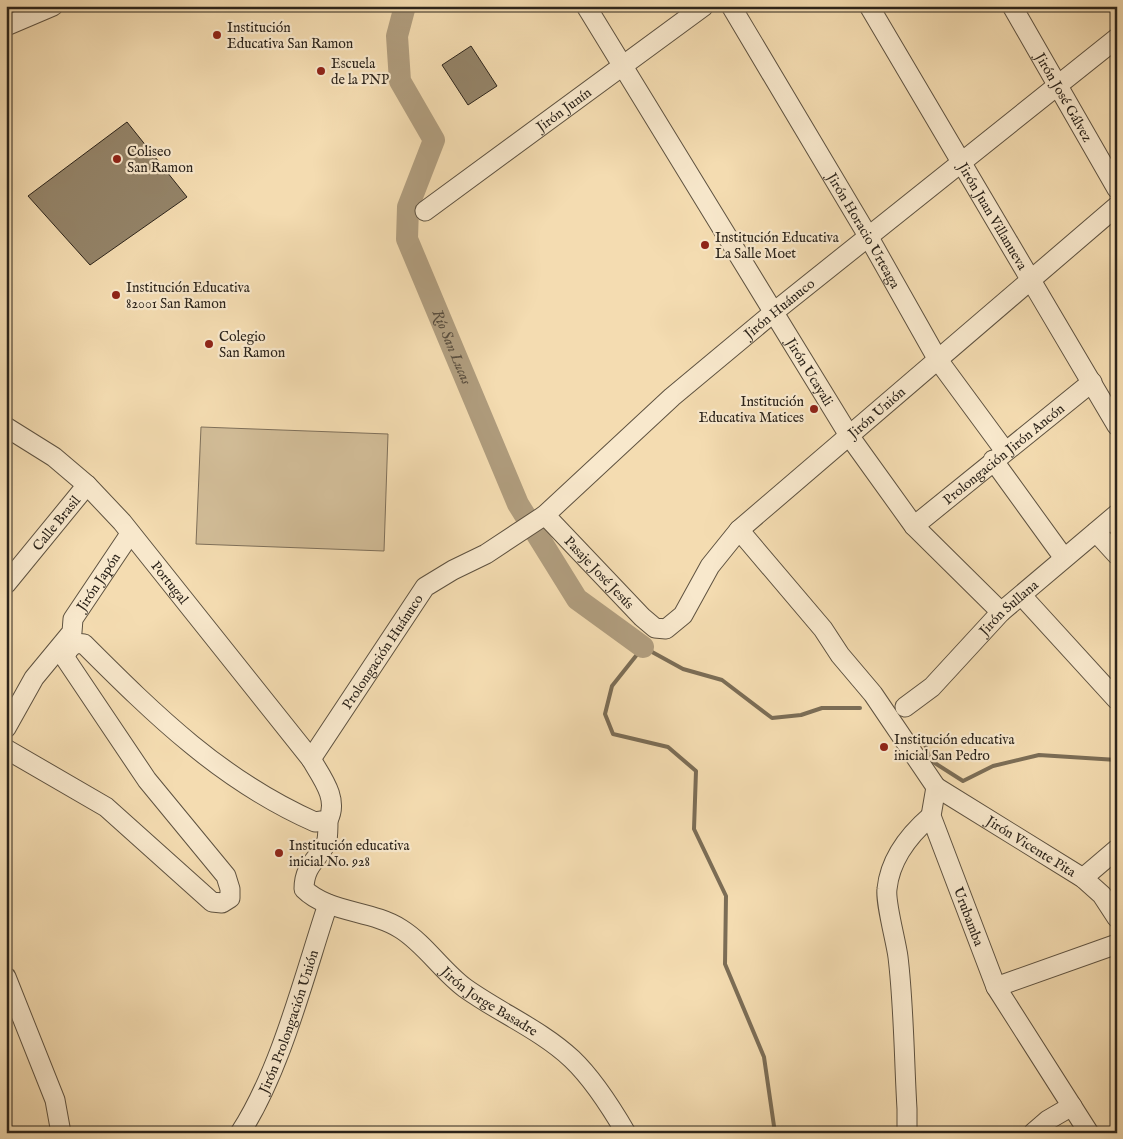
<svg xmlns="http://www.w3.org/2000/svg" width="1123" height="1139" font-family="'IM FELL English',serif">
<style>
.green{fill:#d2bd98;stroke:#7f705a}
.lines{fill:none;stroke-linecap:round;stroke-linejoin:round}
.stream{stroke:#7b6d56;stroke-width:4}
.river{stroke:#b09d7e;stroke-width:22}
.building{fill:#948469;stroke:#2c241b}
.minor-casing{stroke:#5e5240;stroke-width:21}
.minor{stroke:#f8e8cc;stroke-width:19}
.poi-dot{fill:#8f2418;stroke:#f8e8cc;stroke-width:2}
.labels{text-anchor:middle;stroke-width:4.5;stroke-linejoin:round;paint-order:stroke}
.poi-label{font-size:14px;fill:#2c241b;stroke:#f8e8cc;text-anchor:start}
.street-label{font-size:14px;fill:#2c241b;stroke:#f8e8cc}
.water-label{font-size:15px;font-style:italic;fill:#5a4e3e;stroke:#f8e8cc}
</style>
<rect width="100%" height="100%" fill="#f4dcb1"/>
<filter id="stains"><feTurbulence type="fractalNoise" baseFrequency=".004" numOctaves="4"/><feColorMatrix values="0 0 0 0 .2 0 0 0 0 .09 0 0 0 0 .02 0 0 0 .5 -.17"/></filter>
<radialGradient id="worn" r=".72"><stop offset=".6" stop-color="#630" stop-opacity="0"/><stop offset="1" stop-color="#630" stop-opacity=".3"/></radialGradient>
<path class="green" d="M201,427L388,434L384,551L196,544Z"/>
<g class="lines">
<g class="stream">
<path d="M923,738L930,760L963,781L993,766L1039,755L1117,760"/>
<path d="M775,1133L764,1057L725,964L726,896L694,829L696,771L668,747L613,734L605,714L612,686L643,647L683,669L722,680L772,718L801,715L822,708H860"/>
</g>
<path class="river" id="s1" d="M405,6L397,36L400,81L434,140L408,207L407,239L518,504L577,599L643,647"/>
</g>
<g class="building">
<path d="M471,46L497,86L468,105L442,65Z"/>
<path d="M127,122L187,197L90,265L28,196Z"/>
</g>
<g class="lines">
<defs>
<g id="minor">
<path id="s2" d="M586,6L850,437L914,526L1001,612"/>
<path id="s3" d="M731,6L868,236L938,360L1005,451"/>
<path id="s4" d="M869,6L1117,426"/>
<path id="s5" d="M1012,6L1117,189"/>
<path d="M6,26L53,6"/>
<path id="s6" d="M425,211L704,6"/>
<path id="s7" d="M6,427L54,457L87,485L122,522L311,759C322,778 339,799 328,820L315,822C222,781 155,715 84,644L75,643L68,650L65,658L147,780L226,876L230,889V898L222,903L212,902L106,807L6,749"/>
<path d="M993,460L1064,558"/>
<path id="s8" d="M545,515L642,617L655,628L666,629L683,615L710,566L739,530L1117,206"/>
<path id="s9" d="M914,526L1092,382"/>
<path id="s10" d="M739,530L823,629L840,655L873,694L936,787L931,816L996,987L1089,1133"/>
<path d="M1096,532L1117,555"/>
<path id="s11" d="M6,584L87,485"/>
<path d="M1022,596L1117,700"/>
<path id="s12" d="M905,707L932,687L1001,612L1117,514"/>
<path id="s13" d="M6,728L34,678L72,632L73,619L130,534"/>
<path id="s14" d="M311,759L425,587L453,570L486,554L545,515L672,397L774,312L1117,38"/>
<path id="s15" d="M936,787L1083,878L1102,895L1117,918"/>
<path id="s16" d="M328,820C328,826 328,834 327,840C322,857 304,863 304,889C328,913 372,910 401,929C425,944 442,971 465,988C500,1013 541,1030 572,1059C592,1078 612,1109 626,1133"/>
<path d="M1083,878L1117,849"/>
<path d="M6,977L55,1100L61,1133"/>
<path d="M996,987L1117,944"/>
<path id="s17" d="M240,1133C281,1070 304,976 328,904"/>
<path d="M907,1133V1109C904,1059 904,1007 898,957C896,941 885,902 887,889C890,859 909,835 931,816"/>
<path d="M1033,1133L1048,1120L1072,1106"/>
</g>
</defs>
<use href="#minor" class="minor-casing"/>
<use href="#minor" class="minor"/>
</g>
<g class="poi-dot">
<circle cx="217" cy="35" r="5"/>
<circle cx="321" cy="71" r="5"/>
<circle cx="117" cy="159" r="5"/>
<circle cx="705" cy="245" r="5"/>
<circle cx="116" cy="295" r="5"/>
<circle cx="209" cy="344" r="5"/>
<circle cx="814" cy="409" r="5"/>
<circle cx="884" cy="747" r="5"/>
<circle cx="279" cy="853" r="5"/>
</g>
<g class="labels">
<g class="poi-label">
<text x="227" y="32">Institución<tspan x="227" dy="16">Educativa San Ramon</tspan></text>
<text x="331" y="68">Escuela<tspan x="331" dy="16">de la PNP</tspan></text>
<text x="127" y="156">Coliseo<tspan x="127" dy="16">San Ramon</tspan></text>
<text x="715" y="242">Institución Educativa<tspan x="715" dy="16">La Salle Moet</tspan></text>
<text x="126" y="292">Institución Educativa<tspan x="126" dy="16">82001 San Ramon</tspan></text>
<text x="219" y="341">Colegio<tspan x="219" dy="16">San Ramon</tspan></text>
<text x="804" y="406" text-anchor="end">Institución<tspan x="804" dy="16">Educativa Matices</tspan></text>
<text x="894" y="744">Institución educativa<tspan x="894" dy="16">inicial San Pedro</tspan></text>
<text x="289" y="850">Institución educativa<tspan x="289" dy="16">inicial No. 928</tspan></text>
</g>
<g class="street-label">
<text dy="5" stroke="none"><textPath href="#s5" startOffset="105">Jirón José Gálvez</textPath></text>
<text dy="5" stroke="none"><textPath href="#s6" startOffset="172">Jirón Junín</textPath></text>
<text dy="5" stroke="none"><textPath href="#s4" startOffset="244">Jirón Juan Villanueva</textPath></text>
<text dy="5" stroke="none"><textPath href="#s3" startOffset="261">Jirón Horacio Urteaga</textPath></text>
<text dy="5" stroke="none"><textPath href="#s14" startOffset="659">Jirón Huánuco</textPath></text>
<text dy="5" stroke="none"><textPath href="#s2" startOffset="429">Jirón Ucayali</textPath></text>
<text dy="5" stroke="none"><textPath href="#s8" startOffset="474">Jirón Unión</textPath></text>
<text dy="5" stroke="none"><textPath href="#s9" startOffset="115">Prolongación Jirón Ancón</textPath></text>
<text dy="5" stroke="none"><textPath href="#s11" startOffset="79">Calle Brasil</textPath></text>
<text dy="5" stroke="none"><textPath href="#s8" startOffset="79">Pasaje José Jesús</textPath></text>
<text dy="5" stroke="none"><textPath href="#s13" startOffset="175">Jirón Japón</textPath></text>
<text dy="5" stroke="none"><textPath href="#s7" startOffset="228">Portugal</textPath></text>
<text dy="5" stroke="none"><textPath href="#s12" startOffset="144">Jirón Sullana</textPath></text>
<text dy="5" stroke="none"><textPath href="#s14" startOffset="129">Prolongación Huánuco</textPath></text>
<text dy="5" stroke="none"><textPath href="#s15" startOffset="112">Jirón Vicente Pita</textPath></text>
<text dy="5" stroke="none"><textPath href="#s10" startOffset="461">Urubamba</textPath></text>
<text dy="5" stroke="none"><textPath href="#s16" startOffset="296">Jirón Jorge Basadre</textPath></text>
<text dy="5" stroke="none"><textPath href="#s17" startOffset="122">Jirón Prolongación Unión</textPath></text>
</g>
<g class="water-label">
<text dy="5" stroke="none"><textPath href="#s1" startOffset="365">Río San Lucas</textPath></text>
</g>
</g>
<rect width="1123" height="1139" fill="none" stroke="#f4dcb1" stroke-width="25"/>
<rect x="8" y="8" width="1108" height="1124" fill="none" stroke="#2c241b" stroke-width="2.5"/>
<rect x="12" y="12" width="1098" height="1114" fill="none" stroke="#2c241b"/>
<rect width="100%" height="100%" filter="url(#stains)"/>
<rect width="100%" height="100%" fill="url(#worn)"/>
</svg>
